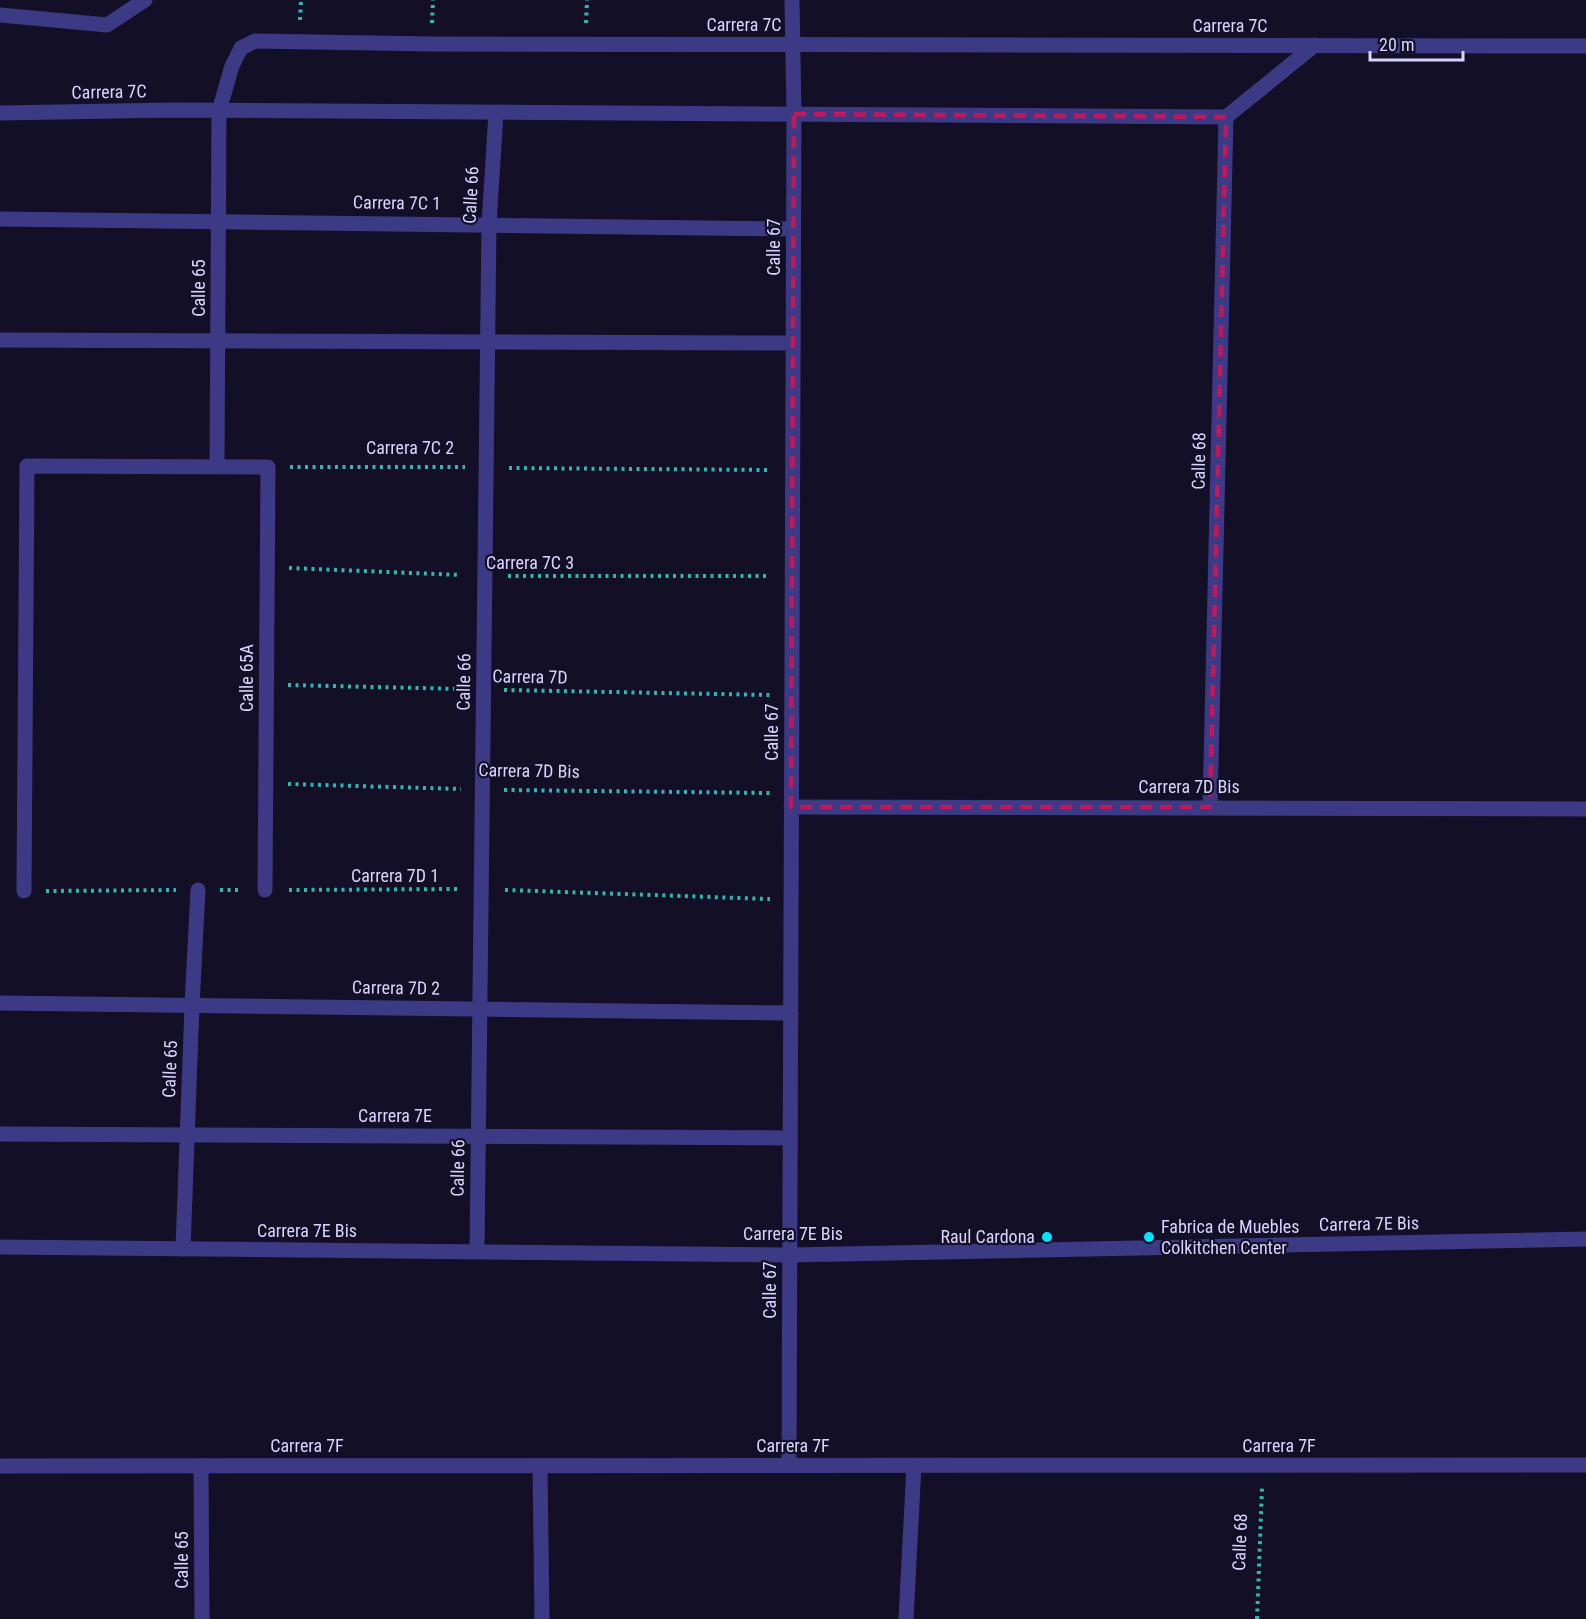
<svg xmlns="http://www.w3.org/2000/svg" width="1586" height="1619" font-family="'Roboto Condensed',sans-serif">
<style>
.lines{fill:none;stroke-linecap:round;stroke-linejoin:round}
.path{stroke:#2fb8b0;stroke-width:4;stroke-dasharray:3 4.5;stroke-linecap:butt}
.minor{stroke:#3d3a85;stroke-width:15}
.marked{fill:none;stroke:#c2185b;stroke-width:4.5;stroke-dasharray:12 8;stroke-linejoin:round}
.poi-dot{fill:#00e5ff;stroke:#130f26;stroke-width:2}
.labels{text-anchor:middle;stroke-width:4.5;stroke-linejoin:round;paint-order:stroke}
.street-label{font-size:18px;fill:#d9d4ff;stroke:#130f26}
.poi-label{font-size:18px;fill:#d9d4ff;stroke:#130f26;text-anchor:start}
</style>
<rect width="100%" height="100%" fill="#130f26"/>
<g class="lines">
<g class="path">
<path d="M300,20L301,0"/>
<path d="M432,23L433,0"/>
<path d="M586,23L587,0"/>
<path d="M290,467H465"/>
<path d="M509,468L771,470"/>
<path d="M289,568L461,575"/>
<path d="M508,576H770"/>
<path d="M288,685L461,689"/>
<path d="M504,690L770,695"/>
<path d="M288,784L461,789"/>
<path d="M504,790L770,793"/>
<path d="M220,890H242"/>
<path d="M289,890L458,889"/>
<path d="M505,890L770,899"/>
<path d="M46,891L176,890"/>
<path d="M1257,1619L1262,1488"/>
</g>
<g class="minor">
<path d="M0,15L107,25L145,0"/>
<path d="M0,113L173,110L1226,117L1315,45"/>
<path d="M0,219L793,229"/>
<path d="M0,340L793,343"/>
<path d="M217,466L219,111L232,66L241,48L255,41L432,44L1586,46"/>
<path d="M791,807L1586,809"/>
<path d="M1210,807L1226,117"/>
<path d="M24,891L27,466L268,467L265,890"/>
<path d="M0,1003L791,1013"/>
<path d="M0,1134L790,1138"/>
<path d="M0,1247L790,1255L1586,1239"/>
<path d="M183,1249L192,1005L198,890"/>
<path d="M477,1251L489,224L496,113"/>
<path d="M789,1465L794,114L792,0"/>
<path d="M0,1466L1586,1465"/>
<path d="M201,1466L202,1619"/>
<path d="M540,1466L542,1619"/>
<path d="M906,1619L914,1465"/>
</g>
</g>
<path class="marked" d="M794,114L1226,117L1210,807H791Z"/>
<g class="poi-dot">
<circle cx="1047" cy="1237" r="6"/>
<circle cx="1149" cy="1237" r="6"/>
</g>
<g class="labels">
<g class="street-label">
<text x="744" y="31">Carrera 7C</text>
<text x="1230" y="32">Carrera 7C</text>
<text transform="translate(109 92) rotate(-1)" y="6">Carrera 7C</text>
<text transform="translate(471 195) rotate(-87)" y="6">Calle 66</text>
<text transform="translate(397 203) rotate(1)" y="6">Carrera 7C 1</text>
<text transform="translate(774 247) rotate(-90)" y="6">Calle 67</text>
<text transform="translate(199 288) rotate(-90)" y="6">Calle 65</text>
<text x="410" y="454">Carrera 7C 2</text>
<text transform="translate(1199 461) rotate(-89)" y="6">Calle 68</text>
<text x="530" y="569">Carrera 7C 3</text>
<text transform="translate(530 677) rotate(1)" y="6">Carrera 7D</text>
<text transform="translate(247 678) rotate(-90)" y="6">Calle 65A</text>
<text transform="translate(464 682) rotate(-89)" y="6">Calle 66</text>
<text transform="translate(772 732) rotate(-90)" y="6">Calle 67</text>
<text transform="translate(529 771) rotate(1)" y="6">Carrera 7D Bis</text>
<text x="1189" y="793">Carrera 7D Bis</text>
<text x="395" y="882">Carrera 7D 1</text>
<text transform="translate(396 988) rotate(1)" y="6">Carrera 7D 2</text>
<text transform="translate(170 1069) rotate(-88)" y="6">Calle 65</text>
<text x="395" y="1122">Carrera 7E</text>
<text transform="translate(458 1168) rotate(-89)" y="6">Calle 66</text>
<text transform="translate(1369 1224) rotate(-1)" y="6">Carrera 7E Bis</text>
<text x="307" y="1237">Carrera 7E Bis</text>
<text x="793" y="1240">Carrera 7E Bis</text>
<text transform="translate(770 1290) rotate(-90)" y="6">Calle 67</text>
<text x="307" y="1452">Carrera 7F</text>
<text x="793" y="1452">Carrera 7F</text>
<text x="1279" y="1452">Carrera 7F</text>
<text transform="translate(1240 1542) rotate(-88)" y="6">Calle 68</text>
<text transform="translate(182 1560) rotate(-90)" y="6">Calle 65</text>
</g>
<g class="poi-label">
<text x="1161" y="1233">Fabrica de Muebles<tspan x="1161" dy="21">Colkitchen Center</tspan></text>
<text x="1035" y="1243" text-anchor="end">Raul Cardona</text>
</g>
</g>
<path d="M1370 51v9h93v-9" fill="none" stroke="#d9d4ff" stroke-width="3"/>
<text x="1379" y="51" font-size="18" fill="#d9d4ff" stroke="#130f26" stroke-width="4.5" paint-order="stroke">20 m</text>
</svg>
